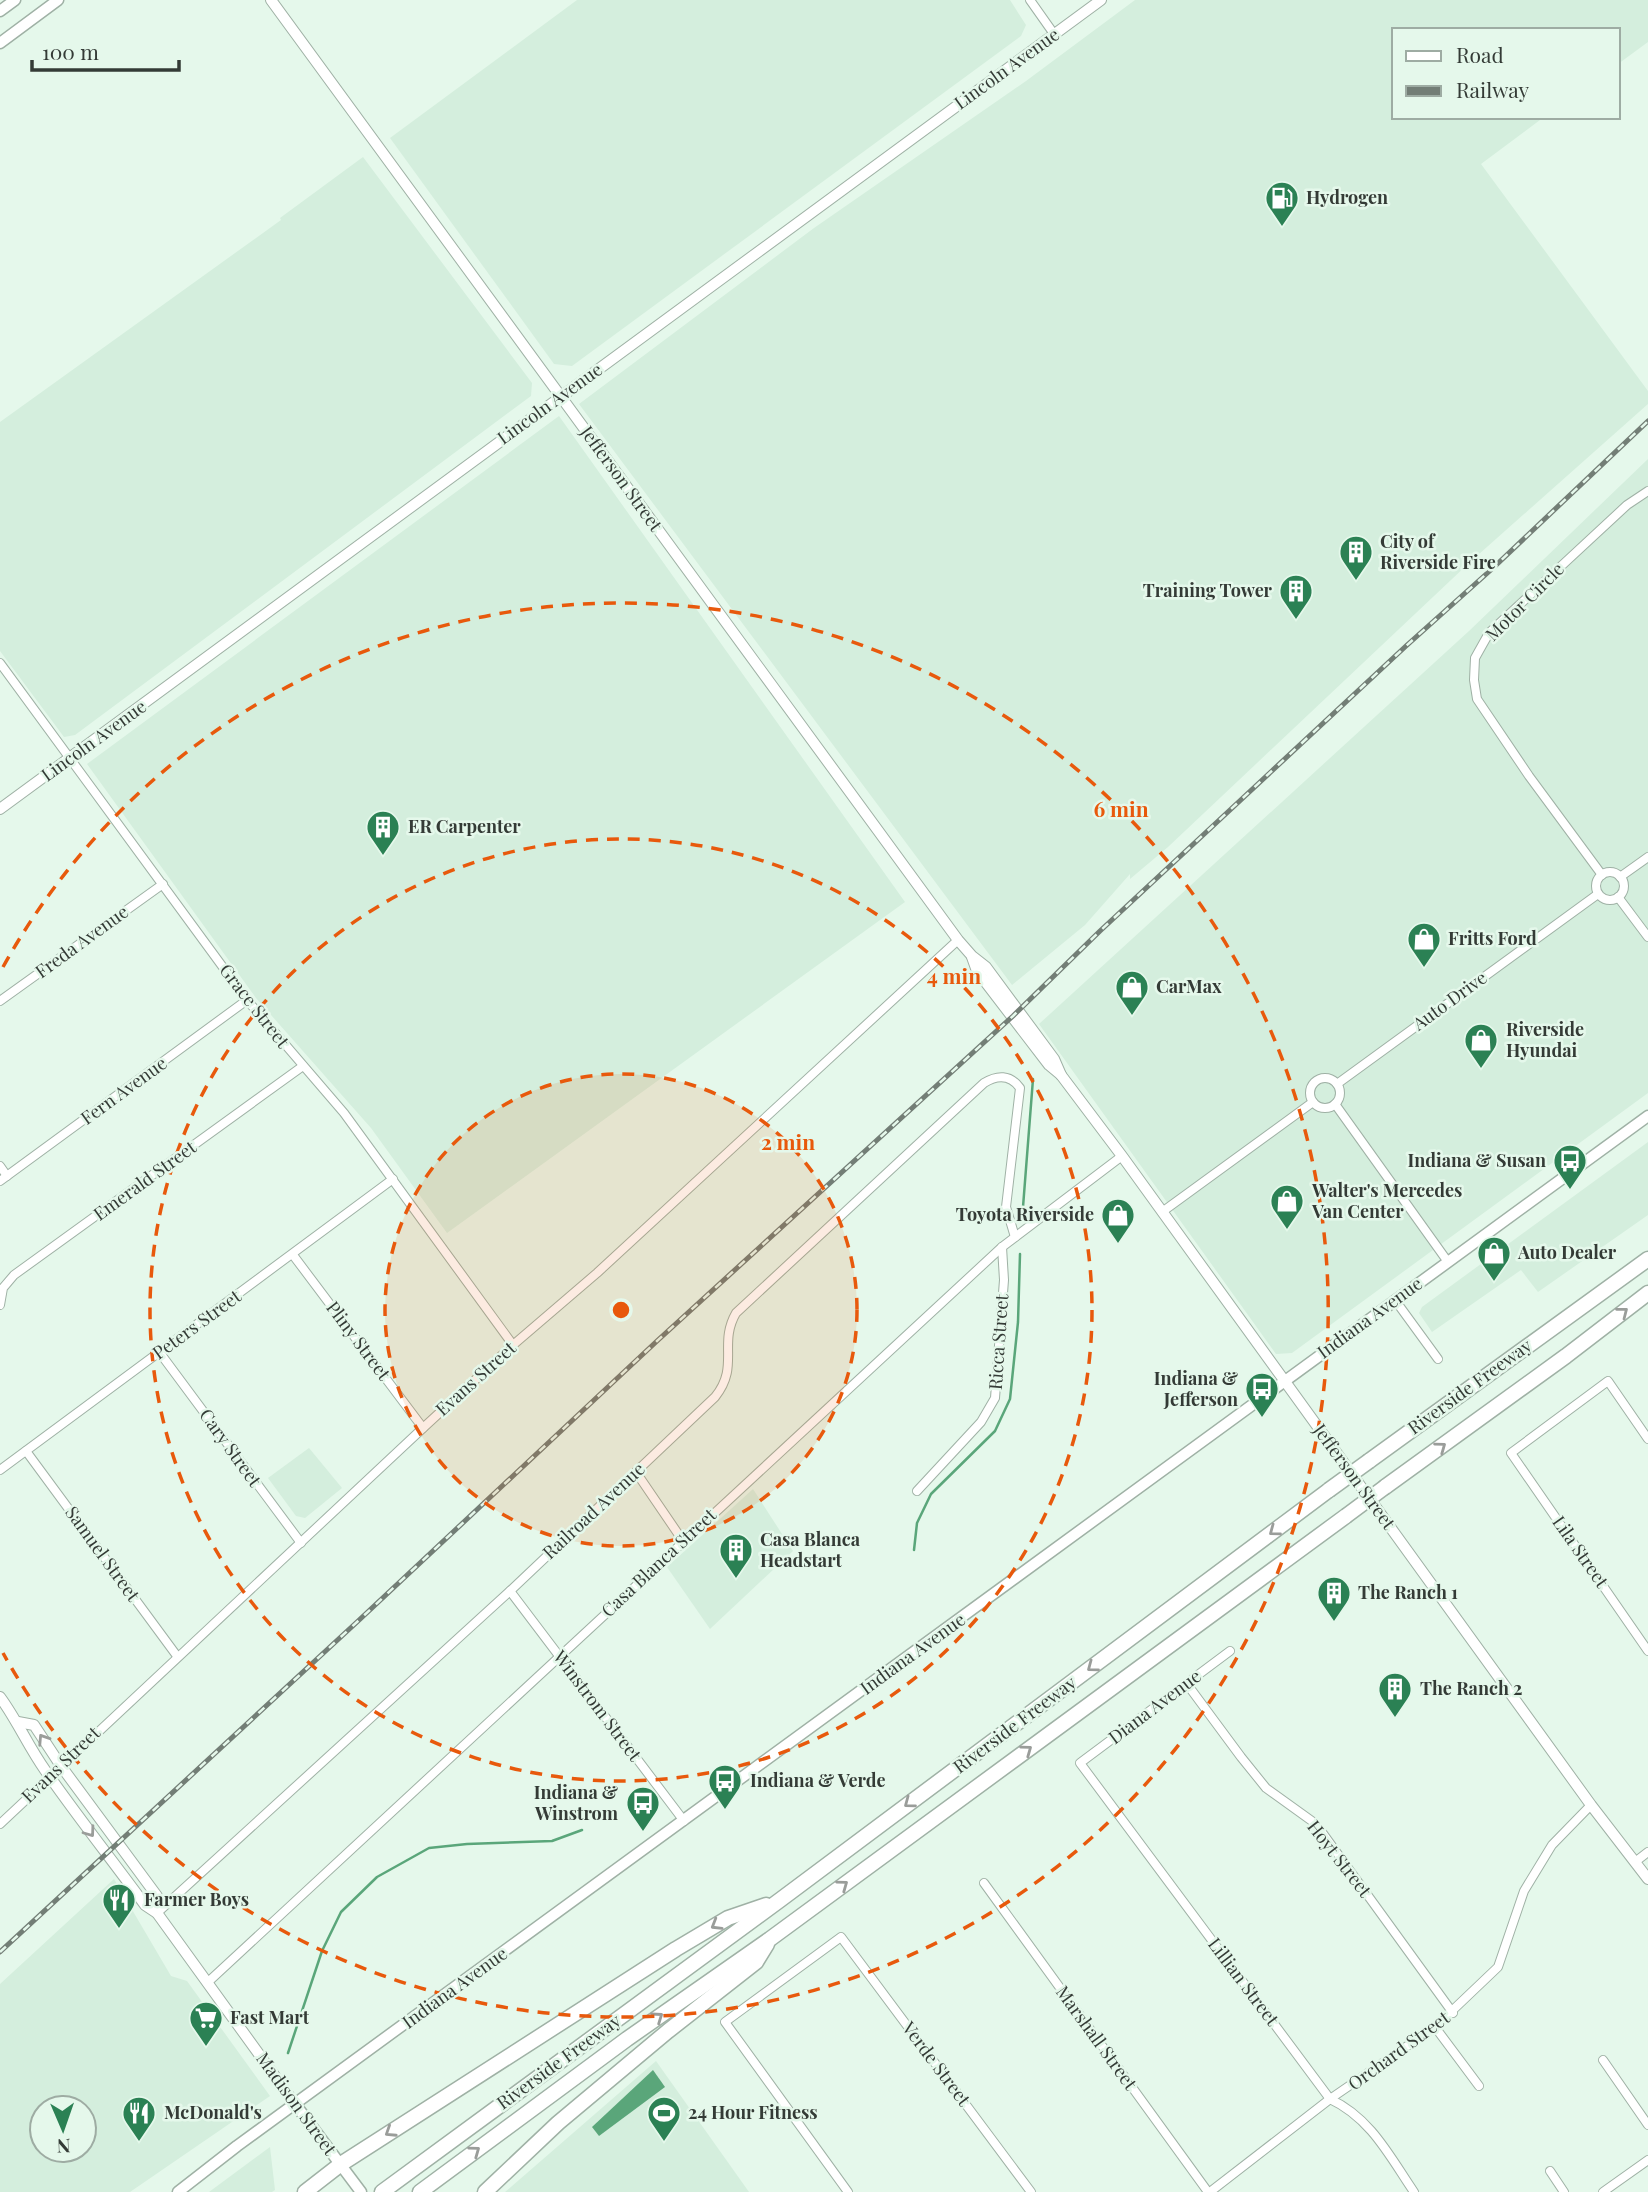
<svg xmlns="http://www.w3.org/2000/svg" width="1648" height="2192" font-family="'Playfair Display',serif">
<style>
.built{fill:#d4eedd;fill-rule:evenodd}
.water{fill:#5aa67a}
.lines{fill:none;stroke-linecap:round;stroke-linejoin:round}
.stream{stroke:#5aa67a;stroke-width:2.5}
.minor-casing{stroke:#9fb1a5;stroke-width:10}
.tertiary-casing{stroke:#9fb1a5;stroke-width:12}
.secondary-casing{stroke:#9fb1a5;stroke-width:13}
.motorway-casing{stroke:#9fb1a5;stroke-width:17}
.minor{stroke:#fff;stroke-width:8}
.tertiary{stroke:#fff;stroke-width:10}
.secondary{stroke:#fff;stroke-width:10}
.motorway{stroke:#fff;stroke-width:14}
.rail-casing{stroke:#737e76;stroke-width:5}
.rail{stroke:#e5f8eb;stroke-width:2.5;stroke-dasharray:8;stroke-linecap:butt}
.motorway-bridge-casing{stroke:#9fb1a5;stroke-width:17;stroke-linecap:butt}
.motorway-bridge{stroke:#fff;stroke-width:14}
.oneway{stroke:#9a9d9a}
.ring{fill:none;stroke:#e8590c;stroke-width:3.5;stroke-dasharray:12 9}
.labels{text-anchor:middle;stroke-width:5;stroke-linejoin:round;paint-order:stroke}
.street-label{font-size:18px;fill:#343b36;stroke:#e5f8eb}
.poi-label{font-size:18px;font-weight:bold;fill:#343b36;stroke:#e5f8eb;text-anchor:start}
.centre{fill:#e8590c;stroke:#e5f8eb;stroke-width:3.5}
.ring-label{font-size:21px;text-anchor:middle;font-weight:bold;fill:#e8590c;stroke:#e5f8eb;stroke-width:5;stroke-linejoin:round;paint-order:stroke}
</style>
<rect width="100%" height="100%" fill="#e5f8eb"/>
<g class="built">
<path d="M577,0H1010L1026,25L1021,36L572,366L554,364L390,138Z"/>
<path d="M1135,0H1648V42L1618,64V30H1394V117H1544L1481,164L1648,391V404L1469,563L1168,847L1130,879V874L1085,925L1012,985L579,404L814,228L1026,81Z"/>
<path d="M363,157L532,383L531,396L75,735L64,737L0,651V422L281,220L280,218Z"/>
<path d="M559,416L905,902L447,1233L371,1128L256,998L87,764Z"/>
<path d="M1648,459V1093L1292,1353L1276,1354L1039,1024L1469,631Z"/>
<path d="M1648,1142V1215L1538,1292L1521,1270L1432,1332L1419,1313L1422,1307Z"/>
<path d="M309,1448L342,1488L305,1518L296,1516L268,1478Z"/>
<path d="M753,1489L793,1551L710,1629L667,1567Z"/>
<path d="M114,1879L171,1976L187,1981L270,2096L130,2192H0V1984ZM42,2108H84V2150H42Z"/>
<path d="M656,2061L749,2192H505Z"/>
<path d="M270,2147L275,2190L272,2192H209Z"/>
</g>
<path class="water" d="M653,2070L665,2087L599,2136L592,2127Z"/>
<g class="lines">
<g class="stream">
<path d="M1023,1207L1033,1079"/>
<path d="M914,1550L917,1523L931,1494L995,1431L1010,1399L1018,1322L1020,1254"/>
<path d="M288,2053L322,1951L341,1912L377,1877L429,1848L467,1844L552,1841L582,1830"/>
</g>
<defs>
<g id="minor">
<path d="M1030,0L1054,34"/>
<path d="M0,663L247,1000L344,1113L513,1345"/>
<circle cx="1610" cy="886" r="14"/>
<path d="M1602,875L1529,776L1477,699L1474,680L1475,658L1489,633L1627,505L1648,491"/>
<path d="M1620,877L1648,857"/>
<path d="M1618,897L1648,937"/>
<path d="M0,1001L163,884"/>
<circle cx="1325" cy="1093" r="15"/>
<path d="M1337,1084L1598,894"/>
<path d="M1335,1104L1448,1262"/>
<path d="M0,1166L7,1176"/>
<path d="M0,1181L247,1000"/>
<path d="M1162,1212L1313,1102"/>
<path d="M293,1255L423,1428"/>
<path d="M1395,1300L1438,1359"/>
<path d="M0,1305L3,1288L14,1275L303,1066"/>
<path d="M160,1353L301,1543"/>
<path d="M1648,1439L1608,1381L1511,1453L1648,1651"/>
<path d="M26,1451L177,1656"/>
<path d="M0,1470L393,1179"/>
<path d="M636,1472L683,1541"/>
<path d="M917,1491L981,1422L995,1398L1004,1280L1002,1247"/>
<path d="M510,1591L684,1821"/>
<path d="M1230,1651L1080,1763L1330,2099C1371,2118 1390,2157 1414,2192"/>
<path d="M1187,1684L1241,1757L1266,1788L1316,1824L1453,2013"/>
<path d="M0,1824L423,1428L513,1345L597,1273L958,940"/>
<path d="M1635,1862L1648,1852"/>
<path d="M984,1883L1208,2192"/>
<path d="M157,1913L510,1591L715,1397C740,1366 718,1344 736,1313L984,1083C997,1075 1010,1074 1020,1088L1006,1207L1015,1237"/>
<path d="M207,1983L1002,1247L1122,1156"/>
<path d="M1435,2027L1479,2086"/>
<path d="M1603,2060L1648,2125"/>
<path d="M1550,2171L1564,2192"/>
<path d="M848,2192L725,2022L841,1937L1031,2192"/>
<path d="M1210,2192L1330,2099L1435,2027L1498,1967L1524,1891L1552,1845L1591,1805"/>
<path d="M1603,2192L1648,2160"/>
</g>
<g id="tertiary">
<path d="M271,0L958,940L972,956L986,967L1054,1059L1061,1075"/>
<path d="M0,809L1101,0"/>
<path d="M972,957L977,971L1049,1065L1061,1075L1122,1156L1591,1805L1648,1879"/>
<path d="M0,1697C17,1720 28,1746 45,1770C77,1816 112,1860 145,1905L157,1913L295,2104"/>
<path d="M18,1722L34,1725L61,1766L157,1896V1913"/>
</g>
<g id="secondary">
<path d="M0,11L15,0"/>
<path d="M0,43L58,0"/>
<path d="M295,2104L361,2192"/>
<path d="M178,2192L237,2146L1648,1116"/>
</g>
<g id="motorway">
<path d="M1369,1461L1648,1259"/>
<path d="M1385,1487L1566,1356L1648,1293"/>
<path d="M305,2192L341,2164L676,1949L728,1918L766,1905"/>
<path d="M382,2192L780,1900L1329,1490"/>
<path d="M420,2192L627,2039L770,1939L1346,1516"/>
<path d="M485,2192L558,2123L668,2031L756,1962L767,1944"/>
</g>
</defs>
<use href="#minor" class="minor-casing"/>
<use href="#tertiary" class="tertiary-casing"/>
<use href="#secondary" class="secondary-casing"/>
<use href="#motorway" class="motorway-casing"/>
<use href="#minor" class="minor"/>
<use href="#tertiary" class="tertiary"/>
<use href="#secondary" class="secondary"/>
<use href="#motorway" class="motorway"/>
<defs>
<path id="rail" d="M0,1952L357,1622L657,1341L1013,1016L1100,931L1406,646L1493,568L1648,421"/>
</defs>
<use href="#rail" class="rail-casing"/>
<use href="#rail" class="rail"/>
<defs>
<g id="motorway-bridge">
<path d="M1329,1490L1369,1461"/>
<path d="M1346,1516L1385,1487"/>
</g>
</defs>
<use href="#motorway-bridge" class="motorway-bridge-casing"/>
<use href="#motorway-bridge" class="motorway-bridge"/>
</g>
<defs><path id="oneway-chevron" d="M-2-3.5L2.5 0L-2 3.5" fill="none" stroke-width="1.6" stroke-linecap="round" stroke-linejoin="round" transform="scale(1.75)"/></defs>
<g class="oneway">
<use href="#oneway-chevron" transform="translate(1623 1312) rotate(-38)"/>
<use href="#oneway-chevron" transform="translate(1441 1447) rotate(-36)"/>
<use href="#oneway-chevron" transform="translate(1274 1531) rotate(143)"/>
<use href="#oneway-chevron" transform="translate(1092 1667) rotate(143)"/>
<use href="#oneway-chevron" transform="translate(43 1739) rotate(-123)"/>
<use href="#oneway-chevron" transform="translate(1027 1750) rotate(-36)"/>
<use href="#oneway-chevron" transform="translate(909 1803) rotate(143)"/>
<use href="#oneway-chevron" transform="translate(90 1832) rotate(54)"/>
<use href="#oneway-chevron" transform="translate(843 1885) rotate(-36)"/>
<use href="#oneway-chevron" transform="translate(716 1925) rotate(149)"/>
<use href="#oneway-chevron" transform="translate(658 2017) rotate(-35)"/>
<use href="#oneway-chevron" transform="translate(390 2132) rotate(147)"/>
<use href="#oneway-chevron" transform="translate(475 2151) rotate(-36)"/>
</g>
<circle cx="621" cy="1310" r="236" fill="#e8590c" fill-opacity=".12"/>
<g class="ring">
<circle cx="621" cy="1310" r="236"/>
<circle cx="621" cy="1310" r="471"/>
<path d="M3 967A707 707 0 1 1 3 1653"/>
</g>
<defs>
<symbol id="fuel-pin" viewBox="-11 -11 22 30"><path d="M0 17L-7.5 6A9.5 9.5 0 1 1 7.5 6Z" fill="#2b8154" stroke="#e5f8eb"/><path d="M-5.5-6h7V0h2V4h1.3V-2.5L3-4.5l.8-.8L6-3V5H2.5V1h-1V6h-7ZM-4.2-4.7v3.2H.2V-4.7Z" fill="#fff"/></symbol>
<symbol id="building-pin" viewBox="-11 -11 22 30"><path d="M0 17L-7.5 6A9.5 9.5 0 1 1 7.5 6Z" fill="#2b8154" stroke="#e5f8eb"/><path d="M-4-6H4V6H1V3H-1V6H-4ZM-2.5-4.3h1.7v1.8h-1.7ZM.8-4.3h1.7v1.8H.8ZM-2.5-1h1.7V.8h-1.7ZM.8-1h1.7V.8H.8Z" fill="#fff"/></symbol>
<symbol id="shop-pin" viewBox="-11 -11 22 30"><path d="M0 17L-7.5 6A9.5 9.5 0 1 1 7.5 6Z" fill="#2b8154" stroke="#e5f8eb"/><path d="M-5-2.5h2.3a2.7 3.5 0 0 1 5.4 0H5L5.5 6h-11ZM-1.5-2.5h3a1.5 2.3 0 0 0-3 0Z" fill="#fff"/></symbol>
<symbol id="bus-pin" viewBox="-11 -11 22 30"><path d="M0 17L-7.5 6A9.5 9.5 0 1 1 7.5 6Z" fill="#2b8154" stroke="#e5f8eb"/><path d="M-5-6H5V4H4V6H2V4H-2V6H-4V4H-5ZM-3.5-4V0h7V-4ZM-3.5 1.2v1.5H-2V1.2ZM2 1.2v1.5H3.5V1.2Z" fill="#fff"/></symbol>
<symbol id="restaurant-pin" viewBox="-11 -11 22 30"><path d="M0 17L-7.5 6A9.5 9.5 0 1 1 7.5 6Z" fill="#2b8154" stroke="#e5f8eb"/><path d="M-5-6h1v4h1v-4h1v4h1v-4h1v5L-1.5 .5V6h-2V.5L-5-1ZM5-6V6H3V1.5H1.5Q1.5-4 5-6Z" fill="#fff"/></symbol>
<symbol id="supermarket-pin" viewBox="-11 -11 22 30"><path d="M0 17L-7.5 6A9.5 9.5 0 1 1 7.5 6Z" fill="#2b8154" stroke="#e5f8eb"/><path d="M-6-5.5h2.5l.6 2H6L4.5 2H-2.5L-4.4-4H-6ZM-1.5 3.2a1.3 1.3 0 1 0 .1 0ZM3 3.2a1.3 1.3 0 1 0 .1 0Z" fill="#fff"/></symbol>
<symbol id="stadium-pin" viewBox="-11 -11 22 30"><path d="M0 17L-7.5 6A9.5 9.5 0 1 1 7.5 6Z" fill="#2b8154" stroke="#e5f8eb"/><path d="M0-5a6.5 5 0 1 0 0 10a6.5 5 0 1 0 0-10ZM-3.5-1.8h7v3.6h-7Z" fill="#fff"/></symbol>
</defs>
<g fill-rule="evenodd">
<use href="#fuel-pin" x="1263" y="179" width="38" height="52"/>
<use href="#building-pin" x="1337" y="533" width="38" height="52"/>
<use href="#building-pin" x="1277" y="572" width="38" height="52"/>
<use href="#building-pin" x="364" y="808" width="38" height="52"/>
<use href="#shop-pin" x="1405" y="920" width="38" height="52"/>
<use href="#shop-pin" x="1113" y="968" width="38" height="52"/>
<use href="#shop-pin" x="1462" y="1021" width="38" height="52"/>
<use href="#bus-pin" x="1551" y="1142" width="38" height="52"/>
<use href="#shop-pin" x="1268" y="1182" width="38" height="52"/>
<use href="#shop-pin" x="1099" y="1196" width="38" height="52"/>
<use href="#shop-pin" x="1475" y="1234" width="38" height="52"/>
<use href="#bus-pin" x="1243" y="1370" width="38" height="52"/>
<use href="#building-pin" x="717" y="1531" width="38" height="52"/>
<use href="#building-pin" x="1315" y="1574" width="38" height="52"/>
<use href="#building-pin" x="1376" y="1670" width="38" height="52"/>
<use href="#bus-pin" x="706" y="1762" width="38" height="52"/>
<use href="#bus-pin" x="624" y="1784" width="38" height="52"/>
<use href="#restaurant-pin" x="100" y="1881" width="38" height="52"/>
<use href="#supermarket-pin" x="187" y="1999" width="38" height="52"/>
<use href="#restaurant-pin" x="120" y="2094" width="38" height="52"/>
<use href="#stadium-pin" x="645" y="2094" width="38" height="52"/>
</g>
<g class="labels">
<g class="street-label">
<text transform="translate(1007 69) rotate(-36)" y="6">Lincoln Avenue</text>
<text transform="translate(550 404) rotate(-36)" y="6">Lincoln Avenue</text>
<text transform="translate(621 479) rotate(54)" y="6">Jefferson Street</text>
<text transform="translate(1525 602) rotate(-45)" y="6">Motor Circle</text>
<text transform="translate(94 741) rotate(-36)" y="6">Lincoln Avenue</text>
<text transform="translate(82 942) rotate(-36)" y="6">Freda Avenue</text>
<text transform="translate(1450 1001) rotate(-36)" y="6">Auto Drive</text>
<text transform="translate(254 1006) rotate(52)" y="6">Grace Street</text>
<text transform="translate(124 1091) rotate(-36)" y="6">Fern Avenue</text>
<text transform="translate(145 1181) rotate(-36)" y="6">Emerald Street</text>
<text transform="translate(1370 1318) rotate(-36)" y="6">Indiana Avenue</text>
<text transform="translate(197 1325) rotate(-36)" y="6">Peters Street</text>
<text transform="translate(358 1341) rotate(53)" y="6">Pliny Street</text>
<text transform="translate(999 1342) rotate(-86)" y="6">Ricca Street</text>
<text transform="translate(476 1379) rotate(-42)" y="6">Evans Street</text>
<text transform="translate(1470 1387) rotate(-36)" y="6">Riverside Freeway</text>
<text transform="translate(230 1448) rotate(54)" y="6">Cary Street</text>
<text transform="translate(1354 1477) rotate(54)" y="6">Jefferson Street</text>
<text transform="translate(594 1511) rotate(-43)" y="6">Railroad Avenue</text>
<text transform="translate(1580 1552) rotate(55)" y="6">Lila Street</text>
<text transform="translate(102 1554) rotate(54)" y="6">Samuel Street</text>
<text transform="translate(659 1563) rotate(-43)" y="6">Casa Blanca Street</text>
<text transform="translate(913 1654) rotate(-36)" y="6">Indiana Avenue</text>
<text transform="translate(597 1706) rotate(53)" y="6">Winstrom Street</text>
<text transform="translate(1155 1707) rotate(-37)" y="6">Diana Avenue</text>
<text transform="translate(1015 1725) rotate(-37)" y="6">Riverside Freeway</text>
<text transform="translate(61 1765) rotate(-44)" y="6">Evans Street</text>
<text transform="translate(1339 1859) rotate(52)" y="6">Hoyt Street</text>
<text transform="translate(1243 1982) rotate(53)" y="6">Lillian Street</text>
<text transform="translate(455 1988) rotate(-36)" y="6">Indiana Avenue</text>
<text transform="translate(1096 2038) rotate(54)" y="6">Marshall Street</text>
<text transform="translate(1399 2051) rotate(-36)" y="6">Orchard Street</text>
<text transform="translate(559 2062) rotate(-36)" y="6">Riverside Freeway</text>
<text transform="translate(936 2064) rotate(53)" y="6">Verde Street</text>
<text transform="translate(296 2104) rotate(54)" y="6">Madison Street</text>
</g>
<g class="poi-label">
<text x="1306" y="204">Hydrogen</text>
<text x="1380" y="548">City of<tspan x="1380" dy="21">Riverside Fire</tspan></text>
<text x="1272" y="597" text-anchor="end">Training Tower</text>
<text x="408" y="833">ER Carpenter</text>
<text x="1448" y="945">Fritts Ford</text>
<text x="1156" y="993">CarMax</text>
<text x="1506" y="1036">Riverside<tspan x="1506" dy="21">Hyundai</tspan></text>
<text x="1546" y="1167" text-anchor="end">Indiana &amp; Susan</text>
<text x="1312" y="1197">Walter's Mercedes<tspan x="1312" dy="21">Van Center</tspan></text>
<text x="1094" y="1221" text-anchor="end">Toyota Riverside</text>
<text x="1518" y="1259">Auto Dealer</text>
<text x="1238" y="1385" text-anchor="end">Indiana &amp;<tspan x="1238" dy="21">Jefferson</tspan></text>
<text x="760" y="1546">Casa Blanca<tspan x="760" dy="21">Headstart</tspan></text>
<text x="1358" y="1599">The Ranch 1</text>
<text x="1420" y="1695">The Ranch 2</text>
<text x="750" y="1787">Indiana &amp; Verde</text>
<text x="618" y="1799" text-anchor="end">Indiana &amp;<tspan x="618" dy="21">Winstrom</tspan></text>
<text x="144" y="1906">Farmer Boys</text>
<text x="230" y="2024">Fast Mart</text>
<text x="164" y="2119">McDonald's</text>
<text x="688" y="2119">24 Hour Fitness</text>
</g>
</g>
<circle cx="621" cy="1310" r="10" class="centre"/>
<g class="ring-label">
<text x="1121" y="817">6 min</text>
<text x="954" y="984">4 min</text>
<text x="788" y="1150">2 min</text>
</g>
<rect x="1392" y="28" width="228" height="91" fill="#e5f8eb" stroke="#9eaca3" stroke-width="2"/>
<rect x="1406" y="51" width="35" height="10" fill="#ffffff" stroke="#9eaca3" stroke-width="2"/>
<text x="1456" y="63" font-size="21" fill="#343b36">Road</text>
<rect x="1406" y="86" width="35" height="10" fill="#737e76" stroke="#9eaca3" stroke-width="2"/>
<text x="1456" y="98" font-size="21" fill="#343b36">Railway</text>
<g transform="translate(63 2129) rotate(178)"><circle r="33" fill="#e5f8eb" stroke="#9eaca3" stroke-width="2"/>
<path d="M0-5L12 26L0 18L-12 26Z" fill="#2b8154"/>
<text y="-10" font-size="19" font-weight="bold" text-anchor="middle" fill="#343b36">N</text>
</g>
<path d="M32 60v10h147v-10" fill="none" stroke="#343b36" stroke-width="3.5"/>
<text x="42" y="60" font-size="21" fill="#343b36" stroke="#e5f8eb" stroke-width="5" paint-order="stroke">100 m</text>
</svg>
